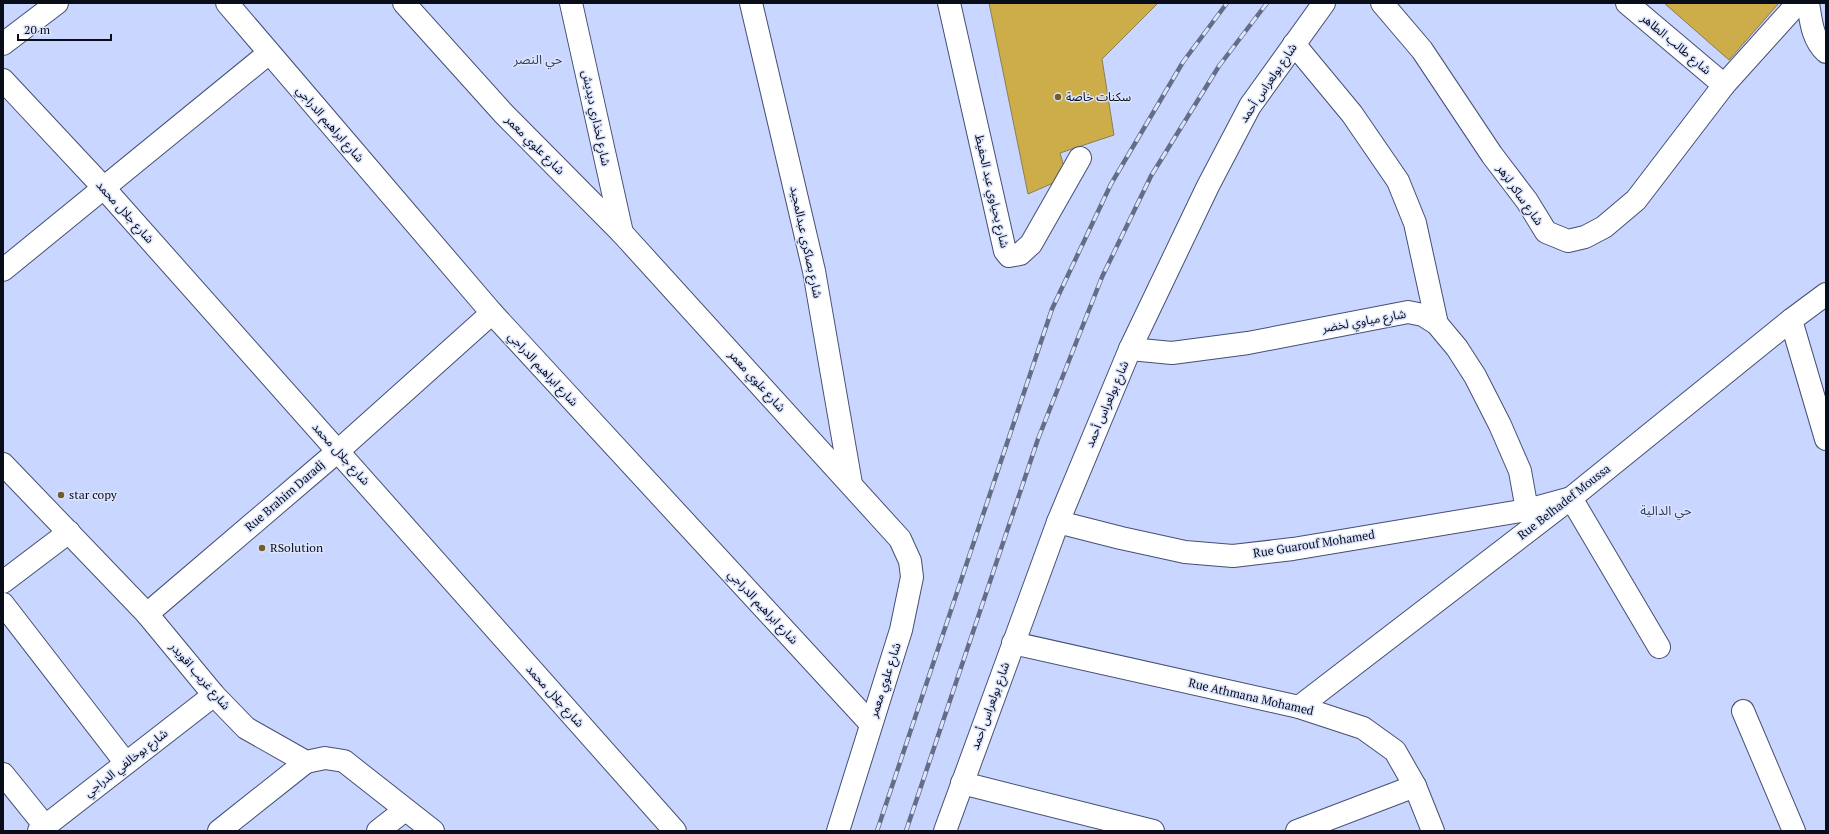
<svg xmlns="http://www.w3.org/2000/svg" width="1829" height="834" font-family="'PT Serif','Noto Sans Arabic',serif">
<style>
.building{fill:#cdad4a;stroke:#8b7e56}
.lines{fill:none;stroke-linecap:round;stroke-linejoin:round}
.street-casing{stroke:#455072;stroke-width:24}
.secondary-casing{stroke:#455072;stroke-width:24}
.street{stroke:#fff;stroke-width:22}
.secondary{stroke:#fff;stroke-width:22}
.rail-casing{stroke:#646d87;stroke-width:4.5}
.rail{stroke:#dce4fd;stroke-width:3;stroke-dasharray:9;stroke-linecap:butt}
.poi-dot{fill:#6f5e2c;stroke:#dce4fd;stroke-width:1.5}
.labels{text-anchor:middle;stroke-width:3;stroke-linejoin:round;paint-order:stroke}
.street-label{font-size:12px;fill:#090d1a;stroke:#dce4fd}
.poi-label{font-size:12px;fill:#090d1a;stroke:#dce4fd;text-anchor:start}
.neighbourhood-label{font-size:13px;fill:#363f60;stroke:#dce4fd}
</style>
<rect width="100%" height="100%" fill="#c9d6ff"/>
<g class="building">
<path d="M989,3H1158L1102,59L1114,135L1060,153L1067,177L1028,194Z"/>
<path d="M1664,3H1779L1729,60Z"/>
</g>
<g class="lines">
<defs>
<g id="street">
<path d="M227,3L492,313L871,724"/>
<path d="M404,3L503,113L622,233L900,539L910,561L912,577L901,630L838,831"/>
<path d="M571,3L622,233"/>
<path d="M751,3L814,271L851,484"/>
<path d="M949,3L1005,251L1009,256L1020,254L1031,244L1080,158"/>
<path d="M1382,3L1422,50L1492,155L1527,201L1546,232L1568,241L1585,237L1604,227L1636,200L1724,85L1798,3"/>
<path d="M1627,3L1724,85"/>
<path d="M1808,3C1811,21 1812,39 1826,52"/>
<path d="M1294,44L1352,114L1398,181L1415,223L1437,324"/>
<path d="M3,80L103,187L675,831"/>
<path d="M3,270L269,53"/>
<path d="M1791,320L1826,439"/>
<path d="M1130,349L1172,353L1248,343L1408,312L1423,315L1437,324L1457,348L1475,376L1500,425L1520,471L1527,510"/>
<path d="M3,464L147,614L214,695L246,728L306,762L325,758L344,761L433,831"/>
<path d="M1058,522L1121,538L1185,552L1233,556L1293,549L1527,510L1571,498L1659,647"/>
<path d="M3,582L69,532"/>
<path d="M3,604L125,762"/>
<path d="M147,614L338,451L492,313"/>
<path d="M1013,643L1299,707L1363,728L1395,751L1415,786L1433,831"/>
<path d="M1299,707L1571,498L1791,320L1826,294"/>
<path d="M1743,711L1794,831"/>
<path d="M3,774L45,826"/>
<path d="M962,783L1153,831"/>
<path d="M39,831L214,695"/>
<path d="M219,831L306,762"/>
<path d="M378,831L405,810"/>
<path d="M945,831L1058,522L1130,349L1208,186L1250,106L1324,3"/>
<path d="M1297,831L1415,786"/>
</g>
<path id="secondary" d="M3,44L57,3"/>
</defs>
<use href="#street" class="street-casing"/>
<use href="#secondary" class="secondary-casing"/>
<use href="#street" class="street"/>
<use href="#secondary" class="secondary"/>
<defs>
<g id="rail">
<path d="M877,831L1052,309L1111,184L1183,62L1227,3"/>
<path d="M906,831L1038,439L1102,277L1151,176L1219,66L1267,3"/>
</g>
</defs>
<use href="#rail" class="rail-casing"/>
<use href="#rail" class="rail"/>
</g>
<g class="poi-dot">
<circle cx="1058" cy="97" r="4"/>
<circle cx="61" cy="495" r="4"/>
<circle cx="262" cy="548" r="4"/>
</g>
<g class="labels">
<g class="street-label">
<text transform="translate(1676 44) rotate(40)" y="4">شارع طالب الطاهر</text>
<text transform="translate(1268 83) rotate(-56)" y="4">شارع بولعراس أحمد</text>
<text transform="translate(596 118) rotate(78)" y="4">شارع لخذاري ديديش</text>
<text transform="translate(330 124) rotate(49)" y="4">شارع ابراهيم الدراجي</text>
<text transform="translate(535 145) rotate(45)" y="4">شارع علوي معمر</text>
<text transform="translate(992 191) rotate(77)" y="4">شارع يحياوي عبد الحفيظ</text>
<text transform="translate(1520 195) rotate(55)" y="4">شارع ساكر لزهر</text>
<text transform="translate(125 212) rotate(48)" y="4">شارع جلال محمد</text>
<text transform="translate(806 242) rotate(78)" y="4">شارع بصاكري عبدالمجيد</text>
<text transform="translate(1364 321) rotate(-10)" y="4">شارع مياوي لخضر</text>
<text transform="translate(543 369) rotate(47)" y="4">شارع ابراهيم الدراجي</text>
<text transform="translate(757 381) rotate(48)" y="4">شارع علوي معمر</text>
<text transform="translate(1107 404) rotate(-67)" y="4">شارع بولعراس أحمد</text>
<text transform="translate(341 454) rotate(48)" y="4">شارع جلال محمد</text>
<text transform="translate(285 496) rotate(-41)" y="4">Rue Brahim Daradj</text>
<text transform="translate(1564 502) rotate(-38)" y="4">Rue Belhadef Moussa</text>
<text transform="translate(1314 544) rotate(-9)" y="4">Rue Guarouf Mohamed</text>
<text transform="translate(763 607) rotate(47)" y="4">شارع ابراهيم الدراجي</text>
<text transform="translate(200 676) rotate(49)" y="4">شارع غريب اقويدر</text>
<text transform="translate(885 680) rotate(-72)" y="4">شارع علوي معمر</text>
<text transform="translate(555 696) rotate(48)" y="4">شارع جلال محمد</text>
<text transform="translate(1251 697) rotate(13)" y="4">Rue Athmana Mohamed</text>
<text transform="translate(990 706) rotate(-70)" y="4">شارع بولعراس أحمد</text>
<text transform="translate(126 763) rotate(-38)" y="4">شارع بوخالفي الدراجي</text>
</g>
<g class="poi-label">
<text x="1066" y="101">سكنات خاصة</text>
<text x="69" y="499">star copy</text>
<text x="270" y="552">RSolution</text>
</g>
<g class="neighbourhood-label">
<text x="538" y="64">حي النصر</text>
<text x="1666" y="515">حي الدالية</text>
</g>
</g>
<rect width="1829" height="834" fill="none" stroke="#090d1a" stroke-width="8"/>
<path d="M18 34v6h93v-6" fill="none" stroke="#090d1a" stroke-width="2"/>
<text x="24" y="34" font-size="12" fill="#090d1a" stroke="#dce4fd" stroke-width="3" paint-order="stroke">20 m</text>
</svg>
